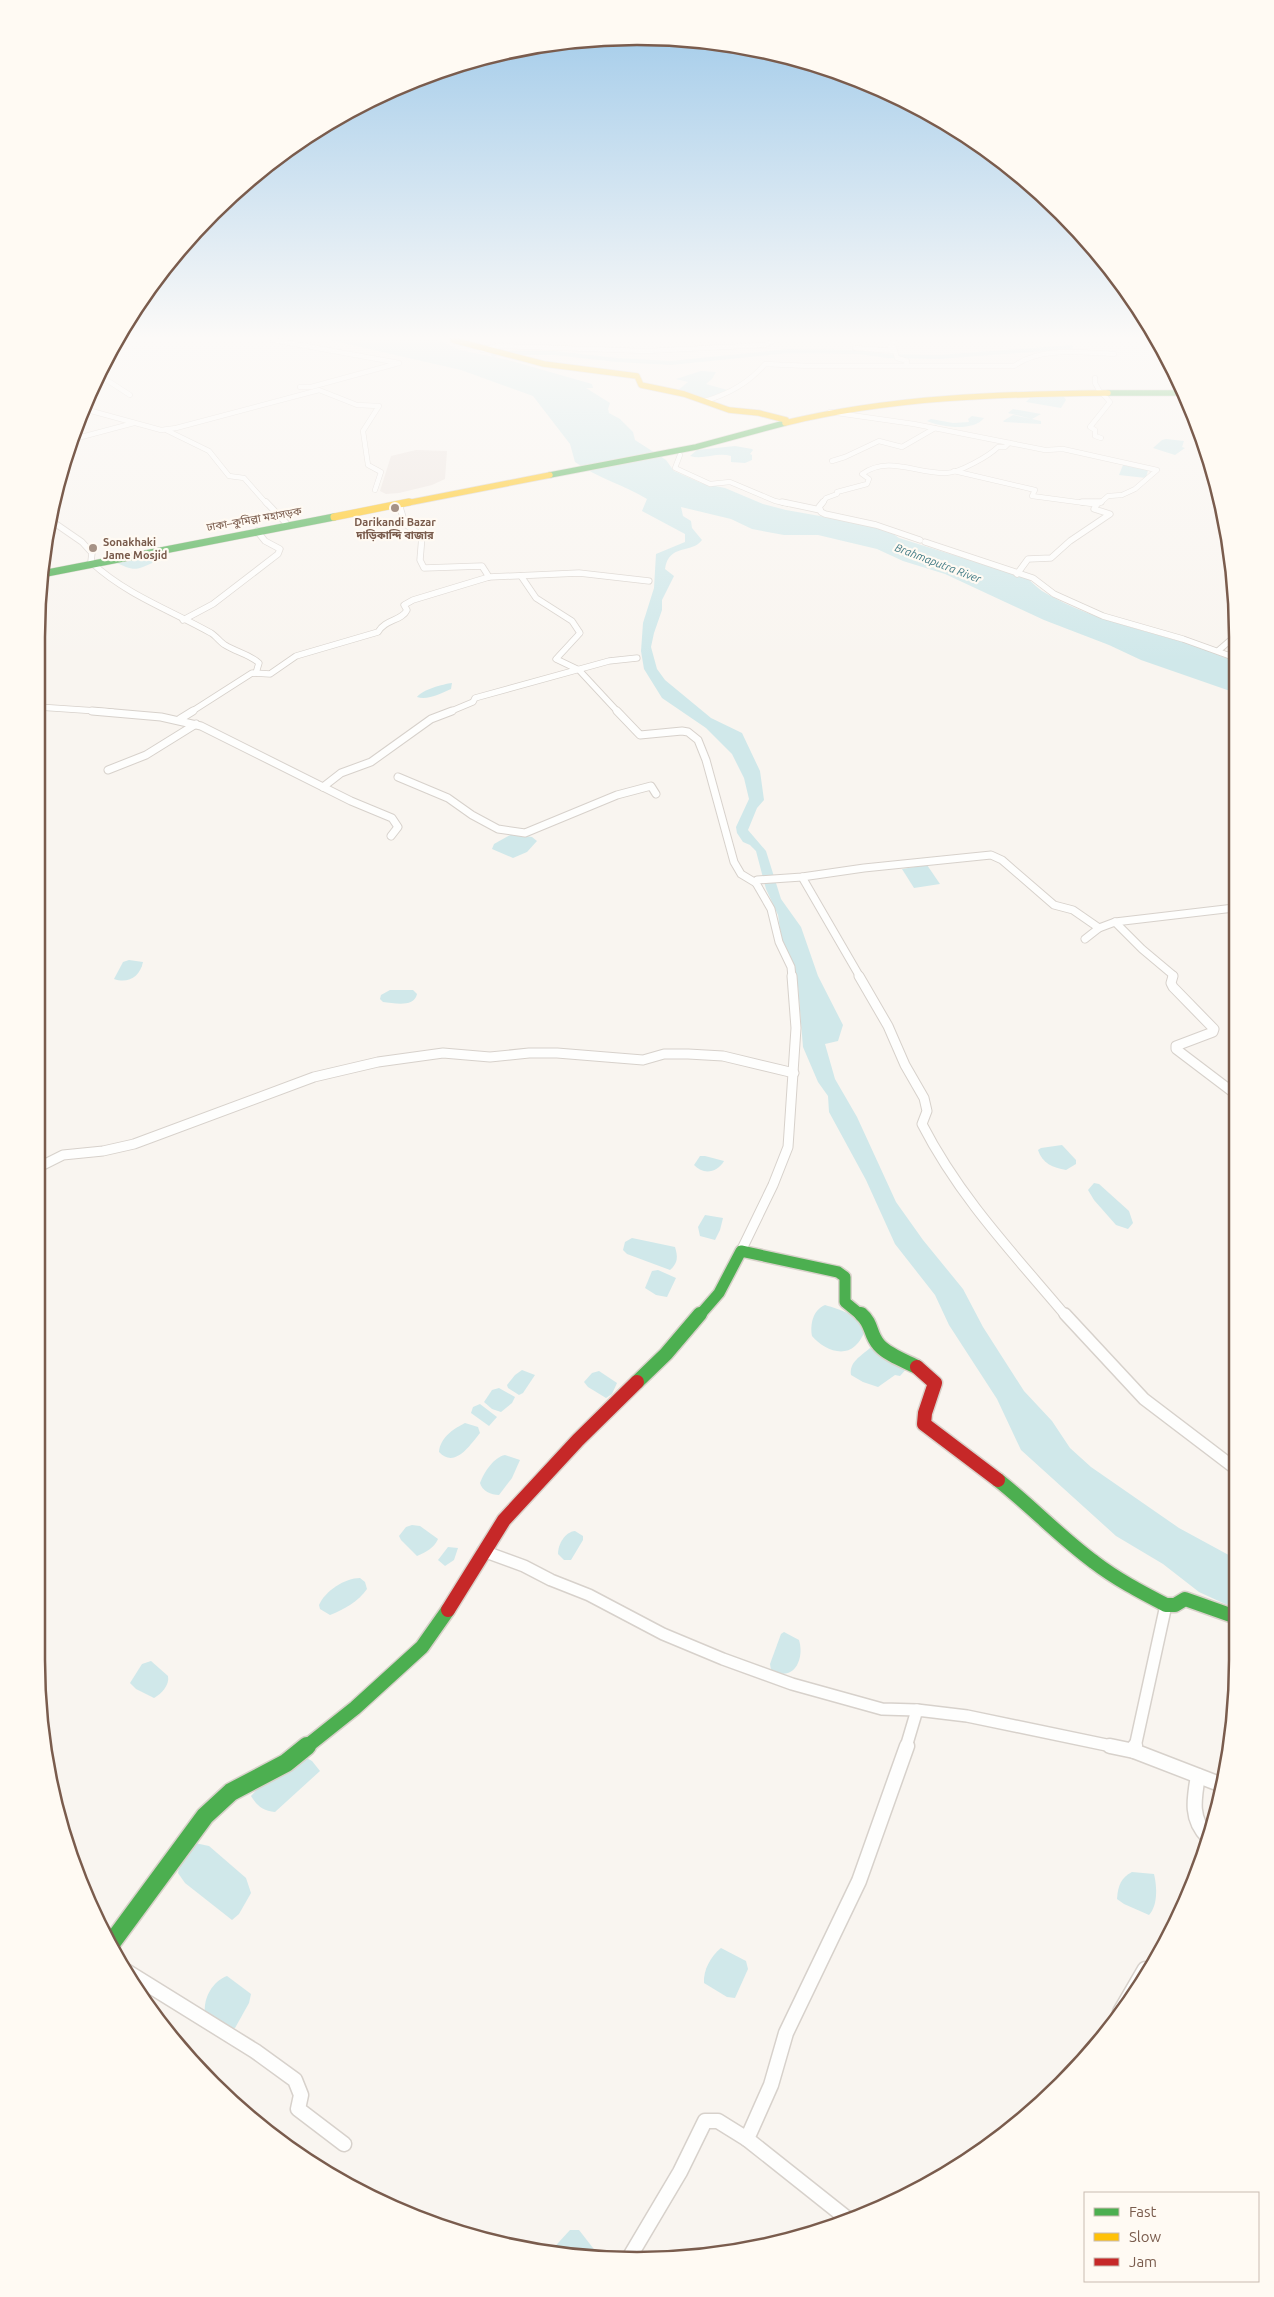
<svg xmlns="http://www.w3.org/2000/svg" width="1274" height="2297" font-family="Ubuntu,'Noto Sans Bengali',sans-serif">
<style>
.industrial{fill:#ede5e0}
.water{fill:#d0e8ea}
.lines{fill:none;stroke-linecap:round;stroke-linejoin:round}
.canal{stroke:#d0e8ea;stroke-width:4}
.street-far5-casing{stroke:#d7d1cb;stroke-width:5.5}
.street-far4-casing{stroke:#d7d1cb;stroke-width:7}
.street-far3-casing{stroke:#d7d1cb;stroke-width:9}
.street-far2-casing{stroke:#d7d1cb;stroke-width:11}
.street-far1-casing{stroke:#d7d1cb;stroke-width:14}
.street-casing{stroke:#d7d1cb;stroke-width:17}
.fast-far4-casing{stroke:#d9d2cb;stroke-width:7}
.fast-far3-casing{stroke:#d9d2cb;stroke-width:8}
.fast-far2-casing{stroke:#d9d2cb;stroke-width:14}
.fast-far1-casing{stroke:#d9d2cb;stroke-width:17}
.fast-casing{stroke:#d9d2cb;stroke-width:21}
.slow-far1-casing{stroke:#d9d2cb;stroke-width:7}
.slow-casing{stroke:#d9d2cb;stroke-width:8}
.jam-casing{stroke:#d9d2cb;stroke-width:17}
.street-far5{stroke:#fefefd;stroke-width:4.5}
.street-far4{stroke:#fefefd;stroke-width:5.5}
.street-far3{stroke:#fefefd;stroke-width:7}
.street-far2{stroke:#fefefd;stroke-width:9}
.street-far1{stroke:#fefefd;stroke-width:11}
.street{stroke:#fefefd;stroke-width:14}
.fast-far4{stroke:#4caf50;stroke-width:5.5}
.fast-far3{stroke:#4caf50;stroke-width:7}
.fast-far2{stroke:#4caf50;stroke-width:11}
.fast-far1{stroke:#4caf50;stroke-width:14}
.fast{stroke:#4caf50;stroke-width:18}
.slow-far1{stroke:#ffc107;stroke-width:5.5}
.slow{stroke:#ffc107;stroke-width:7}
.jam{stroke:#c62828;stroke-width:14}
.poi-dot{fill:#a69286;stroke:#fffaf3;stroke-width:2}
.labels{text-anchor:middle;stroke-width:4.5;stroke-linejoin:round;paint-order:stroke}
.far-street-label{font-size:11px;fill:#7a5c4d;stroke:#fffaf3}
.far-poi-label{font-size:11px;font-weight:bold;fill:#7a5c4d;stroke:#fffaf3}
.far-water-label{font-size:11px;font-style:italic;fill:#437c86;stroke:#fffaf3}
.rim{fill:none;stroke:#7a5c4d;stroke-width:2.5}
</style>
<rect width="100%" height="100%" fill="#f9f5f0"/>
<path class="industrial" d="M416,450L447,451L445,479L432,485L399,493L386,494L380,491L391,456Z"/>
<g class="water">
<path d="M330,340H439L460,350L508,360L592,384L593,388H586L610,403L608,409L609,413L620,419L633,432L635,440L666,460L674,471L701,483L725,488L763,504L786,510L865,524L892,533L899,538L1027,578C1032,582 1036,587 1042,591C1100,626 1171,634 1233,659V692L1141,660L1109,645L1044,620L945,574L903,561L877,549L818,535H784L752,529L731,519L681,507L683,516L691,521L692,528L702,540C692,554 669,543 665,569L674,576L662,600V610L654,633L651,647L657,669L665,680L711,718L742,733L760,771L764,800L757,808L748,830L766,851L781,899L801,927L818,976L843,1025L838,1041L825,1044L835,1079L857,1117L896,1202L923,1240L963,1289L983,1327L1024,1391L1052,1421L1070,1448L1091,1467L1179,1528L1236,1559V1609L1199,1592L1163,1564L1116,1536L1021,1450L997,1399L949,1325L935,1295L895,1244L866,1180L829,1112L828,1096L818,1082L803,1047L798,986L790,955L782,943L778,915L766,889L756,851L750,845L743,842L737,833L736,827L749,799L744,778L732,754L706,728L662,698L644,669L641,651L643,623L654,588L656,554L685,542V534L642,511L647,499C624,485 597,478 575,462L570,444L533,396L461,370Z"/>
<path d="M701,371L716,372L712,379L706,384L731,391L706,400L677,391L688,382L676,379Z"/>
<path d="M1032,396L1064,397L1066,400L1061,408L1026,402Z"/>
<path d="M1013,409L1041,414L1032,419L1041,421V424L1004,422L1003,421L1013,415L1032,419L1008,413Z"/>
<path d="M972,416L984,418C974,431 944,428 927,421L931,419L953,423L969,422L968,419Z"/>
<path d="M1166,439L1184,441L1182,447L1185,448L1175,455L1153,448L1162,440Z"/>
<path d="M735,446L752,449L753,450L750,454L752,455V460L745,463L731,462V456C717,452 703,460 690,456L697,450Z"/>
<path d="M1123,465L1148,470L1146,478L1119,475Z"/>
<path d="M156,551L159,560C135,570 137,573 113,561Z"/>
<path d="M452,683L451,689C442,693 427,701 417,697C422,690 443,684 452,683Z"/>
<path d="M512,834L532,837L537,841L527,852L513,858L492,849L494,844Z"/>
<path d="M927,865L940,884L914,888L902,869Z"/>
<path d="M129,960L143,962C140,977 128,984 114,979L123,962Z"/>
<path d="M390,990H413L417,994C414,1008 394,1003 383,1002L380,999L381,995Z"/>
<path d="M1062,1145L1076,1160V1164L1066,1170C1053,1168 1042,1163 1038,1150L1041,1148Z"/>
<path d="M700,1156H705L724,1161C717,1173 703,1175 694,1165Z"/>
<path d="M1094,1183L1099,1184L1129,1211L1133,1223L1128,1229L1116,1225L1094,1200L1088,1190Z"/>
<path d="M705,1215L723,1218L720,1230L715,1240L700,1236L698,1227Z"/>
<path d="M632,1238L675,1247C678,1257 678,1263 670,1270L627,1254L623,1250L625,1242Z"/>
<path d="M658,1270L676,1278L667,1297L656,1295L645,1288L652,1271Z"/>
<path d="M825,1305C841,1310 856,1314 866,1329C863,1335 860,1342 855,1346C842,1358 822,1348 812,1336C810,1324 813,1310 825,1305Z"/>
<path d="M870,1348L909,1366L900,1376L895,1375L878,1387L863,1382L851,1375C849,1362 861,1356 870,1348Z"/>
<path d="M522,1370L535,1375L523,1393L519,1395L508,1388L507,1385L515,1375Z"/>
<path d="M599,1371L617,1383L612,1394L606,1398L588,1387L584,1382L592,1373Z"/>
<path d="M499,1388L515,1397L512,1403L501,1412L492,1409L484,1402L492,1390Z"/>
<path d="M480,1404L497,1417L489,1426L471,1413L473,1407Z"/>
<path d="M465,1423L478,1427L480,1433C470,1445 455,1469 439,1452C440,1438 453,1429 465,1423Z"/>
<path d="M505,1455L520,1460L512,1478L499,1495C491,1495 482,1491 480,1483C484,1472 494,1457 505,1455Z"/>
<path d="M412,1525L420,1526L438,1539C434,1548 426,1552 417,1556L401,1540L399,1536L406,1527Z"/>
<path d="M575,1531L583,1536V1540L571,1560H564L558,1554C558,1544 565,1532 575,1531Z"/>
<path d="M448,1547L458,1548L454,1560L445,1566L438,1560Z"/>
<path d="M360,1578L365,1582L367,1589C359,1601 343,1610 330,1615L320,1609L319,1605C325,1591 345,1578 360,1578Z"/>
<path d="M784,1632L799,1640C805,1660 793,1683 771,1670L770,1664L781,1634Z"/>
<path d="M151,1661L168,1676C170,1685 161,1694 154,1698L136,1689L130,1683L142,1664Z"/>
<path d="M303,1756L312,1761L320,1771L275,1812C263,1811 257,1806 251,1796L260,1786L276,1778Z"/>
<path d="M195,1843L209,1846L246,1878L251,1893L239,1914L232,1920L185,1883L178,1873L180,1862Z"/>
<path d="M1132,1872L1154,1874C1157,1887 1158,1905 1149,1915L1124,1904L1117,1899C1118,1885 1121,1878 1132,1872Z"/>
<path d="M721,1948L746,1961L748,1969L735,1998L727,1997L704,1983C703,1970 711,1956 721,1948Z"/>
<path d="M227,1976L251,1994L249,2003L235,2028H228L205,2013C203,1998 213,1981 227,1976Z"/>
<path d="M570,2230H579L600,2257L548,2254Z"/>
</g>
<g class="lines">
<path class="canal" d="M493,355L498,353H554L617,360L671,363L788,351L859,352L887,356L939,357L1071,347"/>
<defs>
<g id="street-far5">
<path d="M273,340L399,363L311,387H300"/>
<path d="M894,340L890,347L894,348L897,358L907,361L906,366"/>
<path d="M855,348L895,351"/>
<path d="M482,350L497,346L646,351L765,345L775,340"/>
<path d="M99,375L130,395"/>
<path d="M1095,378V383L1100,392"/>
<path d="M705,401C729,394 749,383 765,364L809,366H1014C1042,346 1081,353 1114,354"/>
<path d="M84,409L161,430L176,428L319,390L357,405L379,406L363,431L368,465L381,472L375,490"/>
<path d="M830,412L914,424L1045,450L1063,449L1157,470L1135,489L1122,495L1108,496L1100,503L1096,504"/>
<path d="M166,430L209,451L229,476L244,478L267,504"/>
<path d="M1101,438L1095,436V430L1090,427L1110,402L1102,393"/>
<path d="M70,440L134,423"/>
<path d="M680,455L675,468L710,484L730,482L775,501L789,504"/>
<path d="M832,461L845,457L879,441L902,447L935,428"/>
<path d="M954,471L1035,490L1032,496L1092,504"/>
<path d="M822,504L826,498L837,494V492L867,484L869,479L862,474C889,455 916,474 946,473C959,473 989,456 998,447H1005L1009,443"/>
</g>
<g id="street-far4">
<path d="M266,502L286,523"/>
<path d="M782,502L820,510"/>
<path d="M823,502L819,507L821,512L825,514L876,525L920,540"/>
<path d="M1082,502H1101"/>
<path d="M399,504L405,524L422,536L420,560L424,568L482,566L489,577"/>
<path d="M53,522L82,542L92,553L91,561"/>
<path d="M925,542L1033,578L1054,594L1103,616L1183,639L1233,657"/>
<path d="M92,563C127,595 170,610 211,633C216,636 220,642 225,645C236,652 249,654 259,663L256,673"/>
<path d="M1017,574L1028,559L1051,558L1070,541L1110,514L1094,509L1097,504"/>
<path d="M521,576L536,598L572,621L580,633L556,659L579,670L618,712"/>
<path d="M183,620L213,604L278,554L280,549L265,541L257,531"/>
<path d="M1219,650L1233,638"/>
<path d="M38,707L112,712"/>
<path d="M191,712L252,673L270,674L296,656L378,632C385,619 402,621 407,610L404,605L413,600L489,577L579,573L649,581"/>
<path d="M449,712L473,702L475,698L609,661L637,658"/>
</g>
<g id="street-far3">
<path d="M92,711L161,717L201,726L351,801L392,818L398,827L391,836"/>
<path d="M617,711L640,735L682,731L688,732L698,740L706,760L734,862L741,874L756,883"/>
<path d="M180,719L193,711"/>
<path d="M108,770L146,755L196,724"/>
<path d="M398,777L448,798L472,815L498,829L525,833L617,795L651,786L656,794"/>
<path d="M323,787L341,773L371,762L431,719L452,711"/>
<path d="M802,877L860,977"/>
<path d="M1115,922L1142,949L1173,975L1172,977"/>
<path d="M1085,939L1099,928"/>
<path d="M792,977L791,967L779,942L771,909L756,883L757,880L802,877L864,868L991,855L1002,860L1054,905L1073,910L1099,928L1115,922L1234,908"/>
</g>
<g id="street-far2">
<path d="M859,976L888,1026L905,1065L924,1098L927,1111L922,1124C960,1198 1013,1253 1066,1316"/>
<path d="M1173,976L1171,983L1173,987L1214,1029L1213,1032L1176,1046V1049L1234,1093"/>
<path d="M39,1167L63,1155L103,1151L134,1144L314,1077L378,1062L443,1053L490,1057L529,1053H557L643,1060L664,1054H688L723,1056L794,1073"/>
<path d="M741,1251L773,1185L788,1147L796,1028L792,976"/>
</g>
<g id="street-far1">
<path d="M1065,1314L1144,1399L1236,1469"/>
<path d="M483,1551L524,1566L551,1580L589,1595L663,1634L723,1659L792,1684L882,1709L917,1710"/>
<path d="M906,1747L917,1710L967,1716L1116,1747"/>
<path d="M1135,1747L1166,1605"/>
</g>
<g id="street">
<path d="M1110,1746L1134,1751L1135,1746"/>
<path d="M1134,1751L1222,1785"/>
<path d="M1198,1776C1194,1799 1190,1819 1208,1837"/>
<path d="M126,1971L255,2051L295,2080L301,2095L298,2109L344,2144"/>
<path d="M1120,2012L1145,1969L1150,1971"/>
<path d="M849,2220L747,2139L771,2085L786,2033L859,1881L907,1746"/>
<path d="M629,2258L680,2172L705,2121H718L747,2139"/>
</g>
<g id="fast-far4">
<path d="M1108,393H1181"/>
<path d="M550,475L696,447L785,423"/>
</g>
<path id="fast-far3" d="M42,574L334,517"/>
<path id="fast-far2" d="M699,1316L719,1293L741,1251L838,1272L845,1277V1302L862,1316"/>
<g id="fast-far1">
<path d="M861,1314C873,1324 869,1334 879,1345C888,1355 905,1361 917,1367"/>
<path d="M637,1382L666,1354L700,1314"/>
<path d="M998,1480C1031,1506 1060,1537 1094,1562C1116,1579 1141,1592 1166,1605H1175L1185,1599L1236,1617"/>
<path d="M306,1747L355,1708L422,1647L448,1610"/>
</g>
<path id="fast" d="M110,1945L205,1816L231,1792L286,1763L307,1746"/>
<g id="slow-far1">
<path d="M453,340L544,364L637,376L641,385L684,394L729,410L759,413L786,420"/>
<path d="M785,423C892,397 999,394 1108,393"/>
<path d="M402,504L550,475"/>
</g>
<path id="slow" d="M334,517L409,502"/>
<g id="jam">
<path d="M917,1367L935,1383L925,1413L924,1424L998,1480"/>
<path d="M448,1610L504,1520L578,1440L637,1382"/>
</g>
</defs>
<use href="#street-far5" class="street-far5-casing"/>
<use href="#street-far4" class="street-far4-casing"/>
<use href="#street-far3" class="street-far3-casing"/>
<use href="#street-far2" class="street-far2-casing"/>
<use href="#street-far1" class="street-far1-casing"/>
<use href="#street" class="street-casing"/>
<use href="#fast-far4" class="fast-far4-casing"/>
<use href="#fast-far3" class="fast-far3-casing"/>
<use href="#fast-far2" class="fast-far2-casing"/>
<use href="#fast-far1" class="fast-far1-casing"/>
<use href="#fast" class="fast-casing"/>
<use href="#slow-far1" class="slow-far1-casing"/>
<use href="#slow" class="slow-casing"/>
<use href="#jam" class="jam-casing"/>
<use href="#street-far5" class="street-far5"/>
<use href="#street-far4" class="street-far4"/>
<use href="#street-far3" class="street-far3"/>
<use href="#street-far2" class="street-far2"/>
<use href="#street-far1" class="street-far1"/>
<use href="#street" class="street"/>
<use href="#fast-far4" class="fast-far4"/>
<use href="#fast-far3" class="fast-far3"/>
<use href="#fast-far2" class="fast-far2"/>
<use href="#fast-far1" class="fast-far1"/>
<use href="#fast" class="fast"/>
<use href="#slow-far1" class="slow-far1"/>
<use href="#slow" class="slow"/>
<use href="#jam" class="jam"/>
</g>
<linearGradient id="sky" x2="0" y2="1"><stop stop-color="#9ec9e9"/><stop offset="0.51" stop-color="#fcfaf8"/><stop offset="1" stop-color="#fcfaf8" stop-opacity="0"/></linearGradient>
<rect width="1274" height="662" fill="url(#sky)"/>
<g class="poi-dot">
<circle cx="395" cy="508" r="5"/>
<circle cx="93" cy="548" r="5"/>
</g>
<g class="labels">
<g class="far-street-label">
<text transform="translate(254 519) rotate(-10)" y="4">ঢাকা–কুমিল্লা মহাসড়ক</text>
</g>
<g class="far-poi-label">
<text x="395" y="526">Darikandi Bazar<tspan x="395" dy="13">দাড়িকান্দি বাজার</tspan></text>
<text x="103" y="546" text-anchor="start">Sonakhaki<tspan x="103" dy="13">Jame Mosjid</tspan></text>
</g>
<g class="far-water-label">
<text transform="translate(938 563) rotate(21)" y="4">Brahmaputra River</text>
</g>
</g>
<path d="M0 0H1274V2297H0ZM637 45H637A592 592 0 0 1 1229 637V1660A592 592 0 0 1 637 2252H637A592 592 0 0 1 45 1660V637A592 592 0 0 1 637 45Z" fill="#fffaf3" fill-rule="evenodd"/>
<path class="rim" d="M637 45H637A592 592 0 0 1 1229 637V1660A592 592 0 0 1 637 2252H637A592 592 0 0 1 45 1660V637A592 592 0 0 1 637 45Z"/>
<rect x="1084" y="2192" width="175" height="90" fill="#fffaf3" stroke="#cabbb1"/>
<rect x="1094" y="2208" width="25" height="8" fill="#4caf50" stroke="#cabbb1"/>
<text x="1129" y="2217" font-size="15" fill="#7a5c4d">Fast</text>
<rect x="1094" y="2233" width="25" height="8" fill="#ffc107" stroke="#cabbb1"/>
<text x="1129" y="2242" font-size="15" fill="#7a5c4d">Slow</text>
<rect x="1094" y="2258" width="25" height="8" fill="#c62828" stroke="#cabbb1"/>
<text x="1129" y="2267" font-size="15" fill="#7a5c4d">Jam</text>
</svg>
